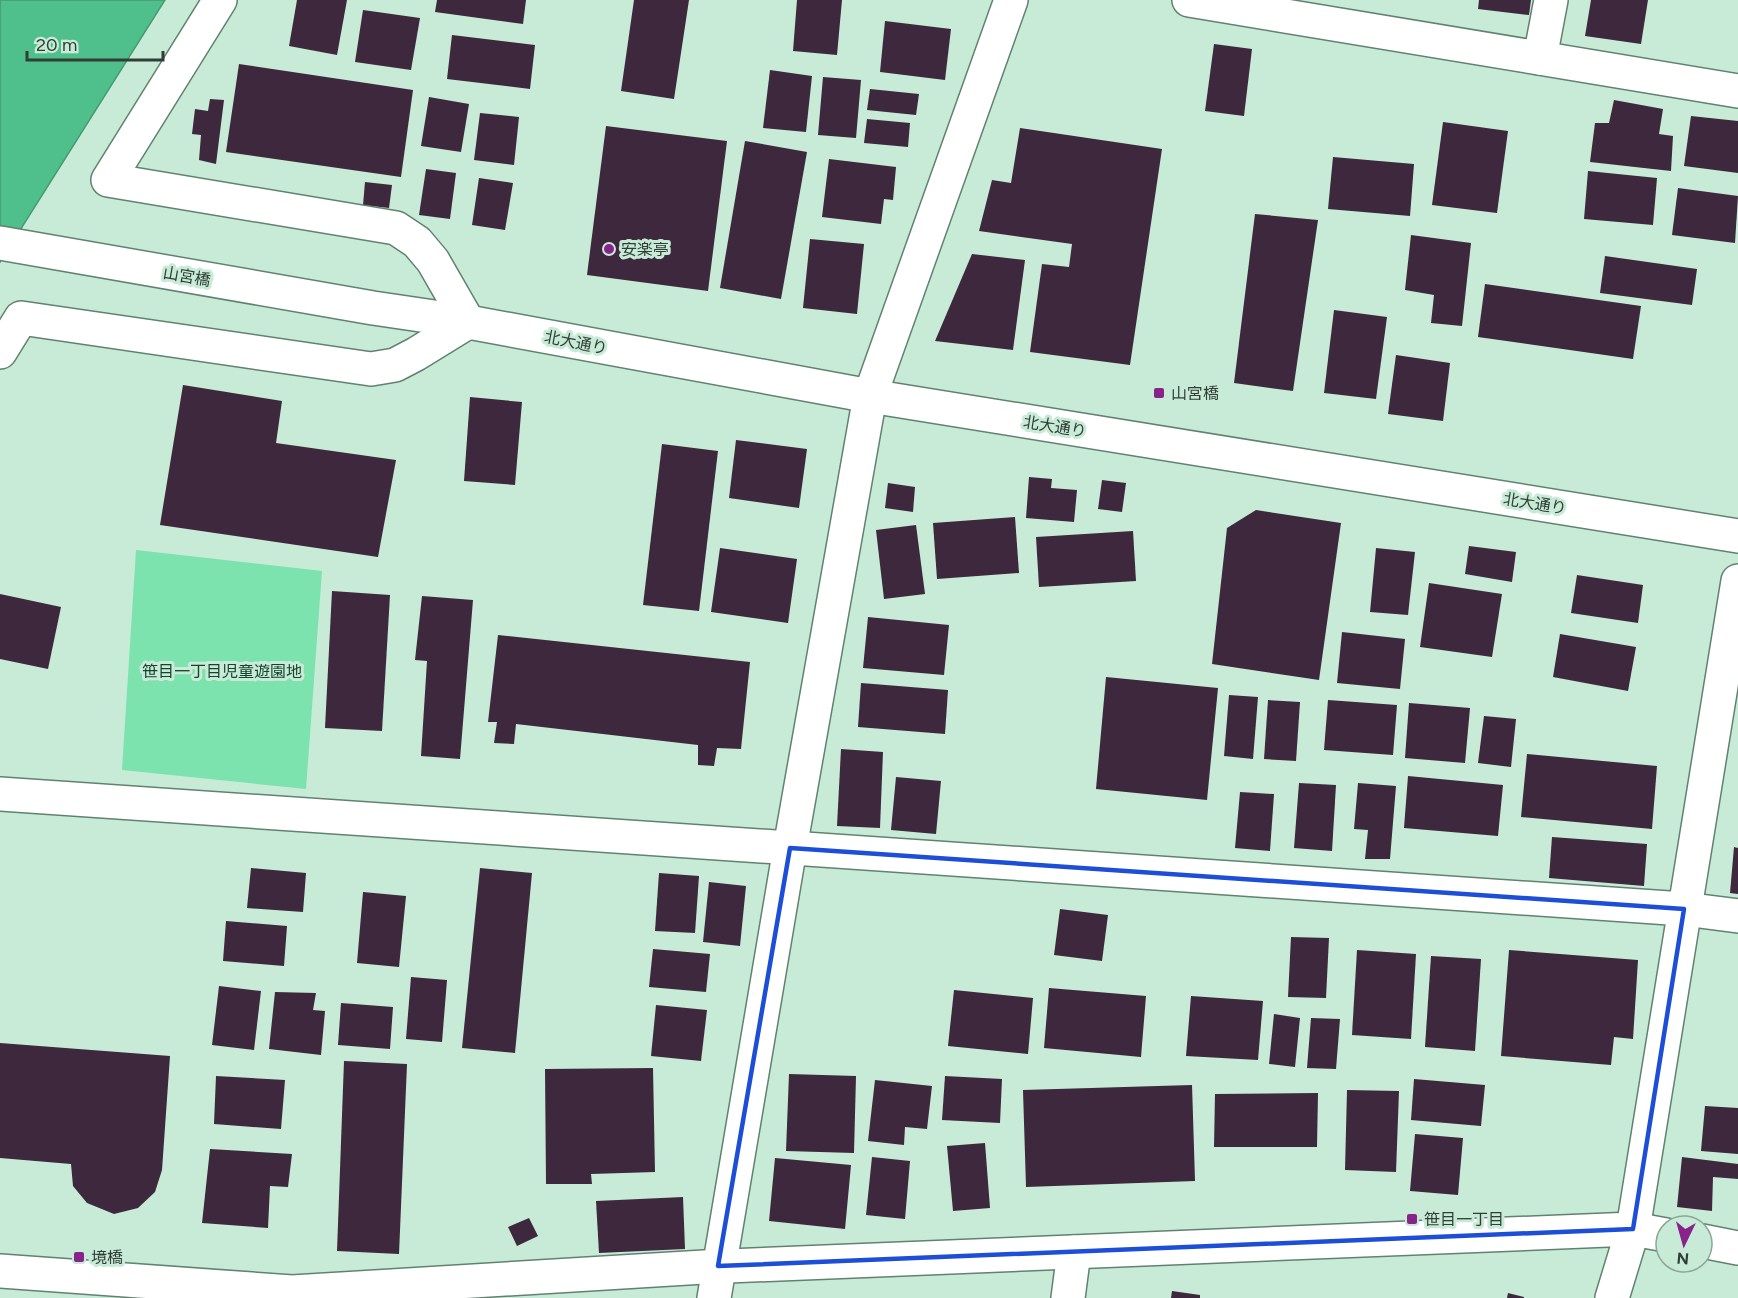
<svg xmlns="http://www.w3.org/2000/svg" width="1738" height="1298" font-family="Figtree,'Noto Sans JP',sans-serif">
<style>
.green{fill:#7ce2ae}
.water{fill:#4fc08b;stroke:#469972;stroke-width:1.5}
.building{fill:#3d283d}
.lines{fill:none;stroke-linecap:round;stroke-linejoin:round}
.minor-casing{stroke:#618270;stroke-width:36}
.minor{stroke:#fff;stroke-width:33}
.marked{fill:none;stroke:#1d4ed8;stroke-width:4.5;stroke-linejoin:round}
.poi-dot{fill:#88238a;stroke:#c8ebd7;stroke-width:2}
.labels{text-anchor:middle;stroke-width:6;stroke-linejoin:round;paint-order:stroke}
.poi-label{font-size:16px;fill:#303e36;stroke:#c8ebd7;text-anchor:start}
.street-label{font-size:16px;fill:#303e36;stroke:#c8ebd7}
.park-label{font-size:16px;fill:#15442e;stroke:#c8ebd7}
</style>
<rect width="100%" height="100%" fill="#c8ebd7"/>
<path class="green" d="M136,550L322,571L306,789L122,770Z"/>
<path class="water" d="M0,0H165L0,262Z"/>
<g class="building">
<path d="M297,0H347L337,55L289,46Z"/>
<path d="M437,0H526L523,24L435,12Z"/>
<path d="M634,0H689L674,99L621,91Z"/>
<path d="M797,0H842L837,55L793,51Z"/>
<path d="M1479,0H1531L1529,15L1478,9Z"/>
<path d="M1591,0H1648L1641,44L1585,36Z"/>
<path d="M363,10L420,18L411,70L355,62Z"/>
<path d="M885,21L951,29L945,80L880,72Z"/>
<path d="M452,35L535,45L530,89L447,79Z"/>
<path d="M1214,44L1252,49L1244,116L1205,111Z"/>
<path d="M239,64L413,90L401,177L226,152Z"/>
<path d="M770,70L812,76L806,132L763,128Z"/>
<path d="M823,77L861,80L856,138L818,135Z"/>
<path d="M870,89L919,94L916,115L867,110Z"/>
<path d="M429,97L469,104L461,152L421,146Z"/>
<path d="M210,99L224,100L216,164L199,160L201,135L192,134L195,109L208,111Z"/>
<path d="M1614,100L1663,109L1659,134L1673,136L1671,171L1590,162L1595,123H1609Z"/>
<path d="M480,113L519,117L514,165L474,160Z"/>
<path d="M1691,116L1738,121V173L1684,166Z"/>
<path d="M867,119L910,123L908,147L864,143Z"/>
<path d="M1443,122L1508,131L1497,213L1432,205Z"/>
<path d="M606,126L727,141L708,291L587,275Z"/>
<path d="M1020,128L1162,149L1130,365L1030,352L1042,264L1069,267L1072,244L979,231L992,180L1011,183Z"/>
<path d="M745,141L807,152L781,299L720,288Z"/>
<path d="M1333,157L1414,164L1410,216L1328,209Z"/>
<path d="M829,159L896,167L893,200L884,199L881,224L822,217Z"/>
<path d="M426,169L456,173L450,219L419,215Z"/>
<path d="M1588,171L1657,178L1653,225L1584,219Z"/>
<path d="M479,178L513,183L505,230L472,225Z"/>
<path d="M365,182L392,185L389,208L363,205Z"/>
<path d="M1678,188L1738,196L1735,243L1672,235Z"/>
<path d="M1255,214L1318,220L1293,391L1234,383Z"/>
<path d="M1411,235L1471,243L1462,326L1431,323L1434,295L1405,290Z"/>
<path d="M810,239L864,244L857,314L803,308Z"/>
<path d="M972,254L1025,260L1013,350L935,341Z"/>
<path d="M1605,256L1697,269L1692,305L1600,293Z"/>
<path d="M1485,284L1641,306L1633,359L1478,337Z"/>
<path d="M1334,310L1387,317L1376,399L1324,393Z"/>
<path d="M1396,355L1450,363L1443,421L1388,414Z"/>
<path d="M183,385L282,401L276,443L396,460L378,557L160,525Z"/>
<path d="M470,397L522,402L515,485L464,481Z"/>
<path d="M736,440L807,449L799,508L729,498Z"/>
<path d="M662,444L718,451L699,611L643,605Z"/>
<path d="M1029,477L1052,479L1051,488L1077,490L1074,522L1026,518Z"/>
<path d="M1102,480L1126,483L1122,512L1098,509Z"/>
<path d="M888,483L915,487L913,512L885,508Z"/>
<path d="M1256,510L1341,523L1319,680L1212,664L1227,528Z"/>
<path d="M1015,517L1019,573L937,579L933,523Z"/>
<path d="M916,525L925,594L884,599L876,530Z"/>
<path d="M1133,531L1136,581L1039,587L1036,537Z"/>
<path d="M1469,546L1516,552L1512,582L1465,574Z"/>
<path d="M720,548L797,559L788,623L711,612Z"/>
<path d="M1376,548L1415,552L1408,615L1370,612Z"/>
<path d="M1577,575L1643,585L1638,623L1571,613Z"/>
<path d="M1429,583L1502,594L1492,657L1420,647Z"/>
<path d="M332,591L390,595L382,731L325,728Z"/>
<path d="M0,594L61,607L48,669L0,659Z"/>
<path d="M422,596L473,600L460,759L421,756L427,661L415,660Z"/>
<path d="M868,617L949,625L944,675L863,668Z"/>
<path d="M1342,632L1405,639L1400,689L1337,683Z"/>
<path d="M1560,634L1636,647L1628,691L1553,677Z"/>
<path d="M498,635L750,662L741,749L717,748L714,766L698,765V745L516,724L514,744L494,743L497,722H488Z"/>
<path d="M1106,677L1218,688L1207,800L1096,789Z"/>
<path d="M861,683L948,690L945,734L858,727Z"/>
<path d="M1229,695L1258,697L1253,759L1224,756Z"/>
<path d="M1268,700L1300,702L1296,761L1264,759Z"/>
<path d="M1328,700L1397,705L1393,755L1324,750Z"/>
<path d="M1409,703L1470,708L1465,763L1405,758Z"/>
<path d="M1484,716L1516,719L1511,767L1478,763Z"/>
<path d="M841,749L883,752L880,828L837,826Z"/>
<path d="M1527,754L1657,766L1652,829L1521,817Z"/>
<path d="M1408,776L1503,785L1498,836L1404,828Z"/>
<path d="M896,777L941,781L936,834L891,830Z"/>
<path d="M1299,783L1336,785L1332,851L1294,848Z"/>
<path d="M1358,783L1396,786L1390,859H1365L1368,830L1354,829Z"/>
<path d="M1240,792L1274,794L1270,851L1235,848Z"/>
<path d="M1552,837L1647,844L1644,886L1549,878Z"/>
<path d="M1734,847L1738,848V894L1730,893Z"/>
<path d="M251,868L306,873L303,912L247,908Z"/>
<path d="M480,868L532,873L515,1053L462,1048Z"/>
<path d="M659,873L699,876L695,933L655,931Z"/>
<path d="M709,882L746,886L740,946L703,942Z"/>
<path d="M363,892L406,896L399,967L357,963Z"/>
<path d="M1060,909L1108,915L1102,961L1054,955Z"/>
<path d="M226,921L287,926L284,966L223,961Z"/>
<path d="M1291,937L1329,938L1326,998L1288,997Z"/>
<path d="M653,949L710,954L706,992L649,987Z"/>
<path d="M1357,950L1416,954L1411,1039L1352,1035Z"/>
<path d="M1509,950L1638,960L1633,1039L1614,1037L1611,1065L1501,1056Z"/>
<path d="M1431,956L1481,959L1475,1051L1425,1047Z"/>
<path d="M411,977L447,980L442,1042L406,1039Z"/>
<path d="M219,986L261,991L254,1050L212,1045Z"/>
<path d="M1049,988L1146,996L1141,1057L1044,1048Z"/>
<path d="M954,990L1033,998L1028,1054L948,1046Z"/>
<path d="M275,992L316,993L313,1010L325,1011L321,1055L269,1049Z"/>
<path d="M1191,996L1263,1001L1258,1060L1186,1056Z"/>
<path d="M341,1003L393,1007L390,1049L338,1045Z"/>
<path d="M656,1005L707,1010L701,1061L651,1056Z"/>
<path d="M1274,1014L1300,1018L1295,1067L1269,1064Z"/>
<path d="M1311,1018L1340,1019L1336,1069L1307,1068Z"/>
<path d="M0,1043L170,1056L162,1170L155,1192L138,1208L114,1214L87,1203L73,1186L71,1164L0,1158Z"/>
<path d="M344,1061L407,1064L399,1254L337,1251Z"/>
<path d="M653,1068L655,1172L591,1174L592,1184H546L545,1069Z"/>
<path d="M789,1074L856,1076L854,1153L786,1151Z"/>
<path d="M216,1076L285,1080L281,1129L214,1124Z"/>
<path d="M945,1076L1002,1079L1000,1123L942,1120Z"/>
<path d="M1414,1079L1485,1085L1481,1126L1411,1120Z"/>
<path d="M875,1080L932,1086L927,1129L905,1127L904,1145L868,1141Z"/>
<path d="M1192,1085L1195,1181L1026,1187L1023,1090Z"/>
<path d="M1347,1090L1399,1091L1396,1172L1345,1170Z"/>
<path d="M1318,1093L1317,1147H1214L1215,1094Z"/>
<path d="M1705,1106L1738,1108V1154L1701,1151Z"/>
<path d="M1415,1134L1463,1138L1458,1195L1410,1191Z"/>
<path d="M985,1143L990,1208L953,1211L947,1146Z"/>
<path d="M210,1149L292,1154L288,1187L270,1186L268,1228L202,1223Z"/>
<path d="M872,1157L910,1161L905,1219L866,1215Z"/>
<path d="M1682,1157L1738,1164V1179L1713,1177L1712,1211L1677,1207Z"/>
<path d="M775,1158L851,1165L845,1229L769,1221Z"/>
<path d="M683,1197L685,1249L599,1253L596,1201Z"/>
<path d="M529,1218L538,1236L517,1246L508,1227Z"/>
<path d="M1172,1291L1200,1295V1298H1171Z"/>
<path d="M1508,1293L1524,1297V1298H1507Z"/>
</g>
<g class="lines">
<defs>
<g id="minor">
<path d="M1189,0L1738,91"/>
<path d="M1540,58L1551,0"/>
<path d="M0,243L373,308L468,322L870,396L1738,536"/>
<path d="M0,352L21,318L371,369L395,365L416,354L468,322L433,261L417,242L396,228L108,180L220,0"/>
<path d="M0,794L1684,909L1738,916"/>
<path d="M1702,1241L1738,1248"/>
<path d="M0,1271L292,1292L704,1267L1633,1229L1666,1235"/>
<path d="M714,1298L790,848L870,396L1011,0"/>
<path d="M1068,1298L1074,1252"/>
<path d="M1612,1298L1633,1229L1738,581"/>
</g>
</defs>
<use href="#minor" class="minor-casing"/>
<use href="#minor" class="minor"/>
</g>
<path class="marked" d="M790,848L1684,909L1633,1229L718,1266Z"/>
<g class="poi-dot">
<circle cx="609" cy="249" r="6"/>
<rect x="1153" y="387" width="12" height="12" rx="3"/>
<rect x="1406" y="1213" width="12" height="12" rx="3"/>
<rect x="73" y="1251" width="12" height="12" rx="3"/>
</g>
<g class="labels">
<g class="poi-label">
<text x="621" y="255">安楽亭</text>
<text x="1171" y="399">山宮橋</text>
<text x="1424" y="1225">笹目一丁目</text>
<text x="91" y="1263">境橋</text>
</g>
<g class="street-label">
<text transform="translate(187 276) rotate(10)" y="6">山宮橋</text>
<text transform="translate(576 342) rotate(11)" y="6">北大通り</text>
<text transform="translate(1055 426) rotate(9)" y="6">北大通り</text>
<text transform="translate(1535 503) rotate(9)" y="6">北大通り</text>
</g>
<g class="park-label">
<text x="222" y="677">笹目一丁目児童遊園地</text>
</g>
</g>
<g transform="translate(1684 1244) rotate(185)"><circle r="28" fill="#c8ebd7" stroke="#8ba697" stroke-width="1.5"/>
<path d="M0-4.5L10 22L0 15L-10 22Z" fill="#88238a"/>
<text y="-9" font-size="16" font-weight="bold" text-anchor="middle" fill="#303e36">N</text>
</g>
<path d="M27 51v9h136v-9" fill="none" stroke="#303e36" stroke-width="3"/>
<text x="36" y="51" font-size="18" fill="#303e36" stroke="#c8ebd7" stroke-width="4.5" paint-order="stroke">20 m</text>
</svg>
